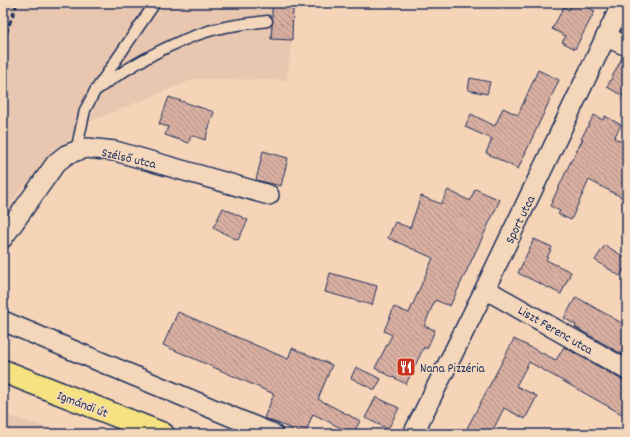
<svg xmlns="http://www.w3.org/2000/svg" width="630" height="437" font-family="Dekko,sans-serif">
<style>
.built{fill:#e9c6af}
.building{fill:url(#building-back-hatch);stroke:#1b2f5e}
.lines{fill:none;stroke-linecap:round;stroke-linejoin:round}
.lane-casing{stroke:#1b2f5e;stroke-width:13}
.street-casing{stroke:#1b2f5e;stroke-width:22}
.primary-casing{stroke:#1b2f5e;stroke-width:25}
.lane{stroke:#f4d7ba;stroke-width:10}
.street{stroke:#f4d7ba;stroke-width:19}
.primary{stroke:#f7e281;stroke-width:22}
.rail{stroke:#1b2f5e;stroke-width:3;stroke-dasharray:6 3;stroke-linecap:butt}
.labels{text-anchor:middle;stroke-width:3;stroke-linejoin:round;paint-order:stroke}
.street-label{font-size:13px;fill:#1b2f5e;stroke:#f4d7ba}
.poi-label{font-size:13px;fill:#1b2f5e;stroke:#f4d7ba;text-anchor:start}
</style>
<defs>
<pattern id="building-back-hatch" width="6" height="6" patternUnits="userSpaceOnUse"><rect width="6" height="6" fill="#d9afa1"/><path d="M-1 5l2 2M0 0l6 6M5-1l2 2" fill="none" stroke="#af8f86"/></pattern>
</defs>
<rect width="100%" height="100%" fill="#f6d4b8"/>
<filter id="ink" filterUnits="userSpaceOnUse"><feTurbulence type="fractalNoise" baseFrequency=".025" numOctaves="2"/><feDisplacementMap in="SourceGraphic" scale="8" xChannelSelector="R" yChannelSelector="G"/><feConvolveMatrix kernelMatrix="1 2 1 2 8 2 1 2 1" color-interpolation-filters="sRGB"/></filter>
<g filter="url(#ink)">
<g class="built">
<path d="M3,3H296L287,80L194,79L91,121L66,142L18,193L3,219Z"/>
<path d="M3,414L67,434H3Z"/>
</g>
<g class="building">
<path d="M272,3H293L292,40L271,39L272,25L273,20L272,17Z"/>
<path d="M573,3H591L589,8L595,11L575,49L562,42L566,36L552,29L564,7L569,10Z"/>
<path d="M623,56L627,57V98L607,87Z"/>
<path d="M538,70L559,80L518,169L486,153L492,139L465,127L471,114L495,126L503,108L518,115Z"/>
<path d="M470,78L490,82L487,94L468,90Z"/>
<path d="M169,97L214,112L205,140L191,135L189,143L165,135L168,127L159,124Z"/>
<path d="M594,115L603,120L605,116L621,125L614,138L627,144V200L589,180L571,220L558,214L560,211L550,206L570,163L583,139H581Z"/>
<path d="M263,151L288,158L281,186L256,180Z"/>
<path d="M475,189L500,200L450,306L435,300L424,326L435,330L427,349L424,347L406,384L375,368L392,335L384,331L394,307L409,313L433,258L388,238L395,222L410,228L421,196L441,204L448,190L470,201Z"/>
<path d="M223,208L248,220L238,240L213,228Z"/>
<path d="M534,239L552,247L546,260L571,272L561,294L518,273Z"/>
<path d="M605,245L627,259V265L620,276L595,260Z"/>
<path d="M330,273L377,286L372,305L325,292Z"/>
<path d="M576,297L627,326V357L575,327L576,325L564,318Z"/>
<path d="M178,312L288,359L292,348L332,365L318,399L360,421L353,434L313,414L305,434L264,418L274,394L163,345Z"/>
<path d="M514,339L556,360L564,347L622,380L627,381V417L529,362L516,386L537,396L525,419L504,408L491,434H464Z"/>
<path d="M356,367L381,379L375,390L351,378Z"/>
<path d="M376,397L399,408L388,429L365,418Z"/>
</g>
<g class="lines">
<defs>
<g id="lane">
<path d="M95,91C128,67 169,43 209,31C228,25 248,24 267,21"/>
<path d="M76,151L85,110L95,91L155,3"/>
</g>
<g id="street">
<path d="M606,37L627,46"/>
<path d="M3,238L56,163L66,155L76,151L87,148L115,151L269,195"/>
<path d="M485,289L627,370"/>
<path d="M3,321L273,434"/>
<path d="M413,434L485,289L622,3"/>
</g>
<path id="primary" d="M3,371L163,434"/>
</defs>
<use href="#lane" class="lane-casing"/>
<use href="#street" class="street-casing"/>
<use href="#primary" class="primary-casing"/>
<use href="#lane" class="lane"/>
<use href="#street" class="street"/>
<use href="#primary" class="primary"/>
<g class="rail">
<path d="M3,7L4,3"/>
<path d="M3,42L17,3"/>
</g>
</g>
</g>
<defs>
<symbol id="restaurant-square" viewBox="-11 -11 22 22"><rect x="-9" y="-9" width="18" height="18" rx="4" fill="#c8321e" stroke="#f4d7ba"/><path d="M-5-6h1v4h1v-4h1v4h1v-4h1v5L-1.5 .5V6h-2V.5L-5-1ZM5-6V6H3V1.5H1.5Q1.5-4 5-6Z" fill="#fff"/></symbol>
</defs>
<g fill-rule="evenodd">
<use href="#restaurant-square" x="395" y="356" width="22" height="22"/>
</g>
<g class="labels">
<g class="street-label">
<text transform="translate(129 157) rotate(13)" y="5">Szélső utca</text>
<text transform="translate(519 219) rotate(-64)" y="5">Sport utca</text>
<text transform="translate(556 329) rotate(30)" y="5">Liszt Ferenc utca</text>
<text transform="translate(83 403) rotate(21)" y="5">Igmándi út</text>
</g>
<g class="poi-label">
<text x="420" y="372">Nana Pizzéria</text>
</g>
</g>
<rect width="630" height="437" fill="none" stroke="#f4d7ba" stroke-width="16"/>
<rect x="8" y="8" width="614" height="421" fill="none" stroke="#1b2f5e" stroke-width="1.5" filter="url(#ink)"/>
</svg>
